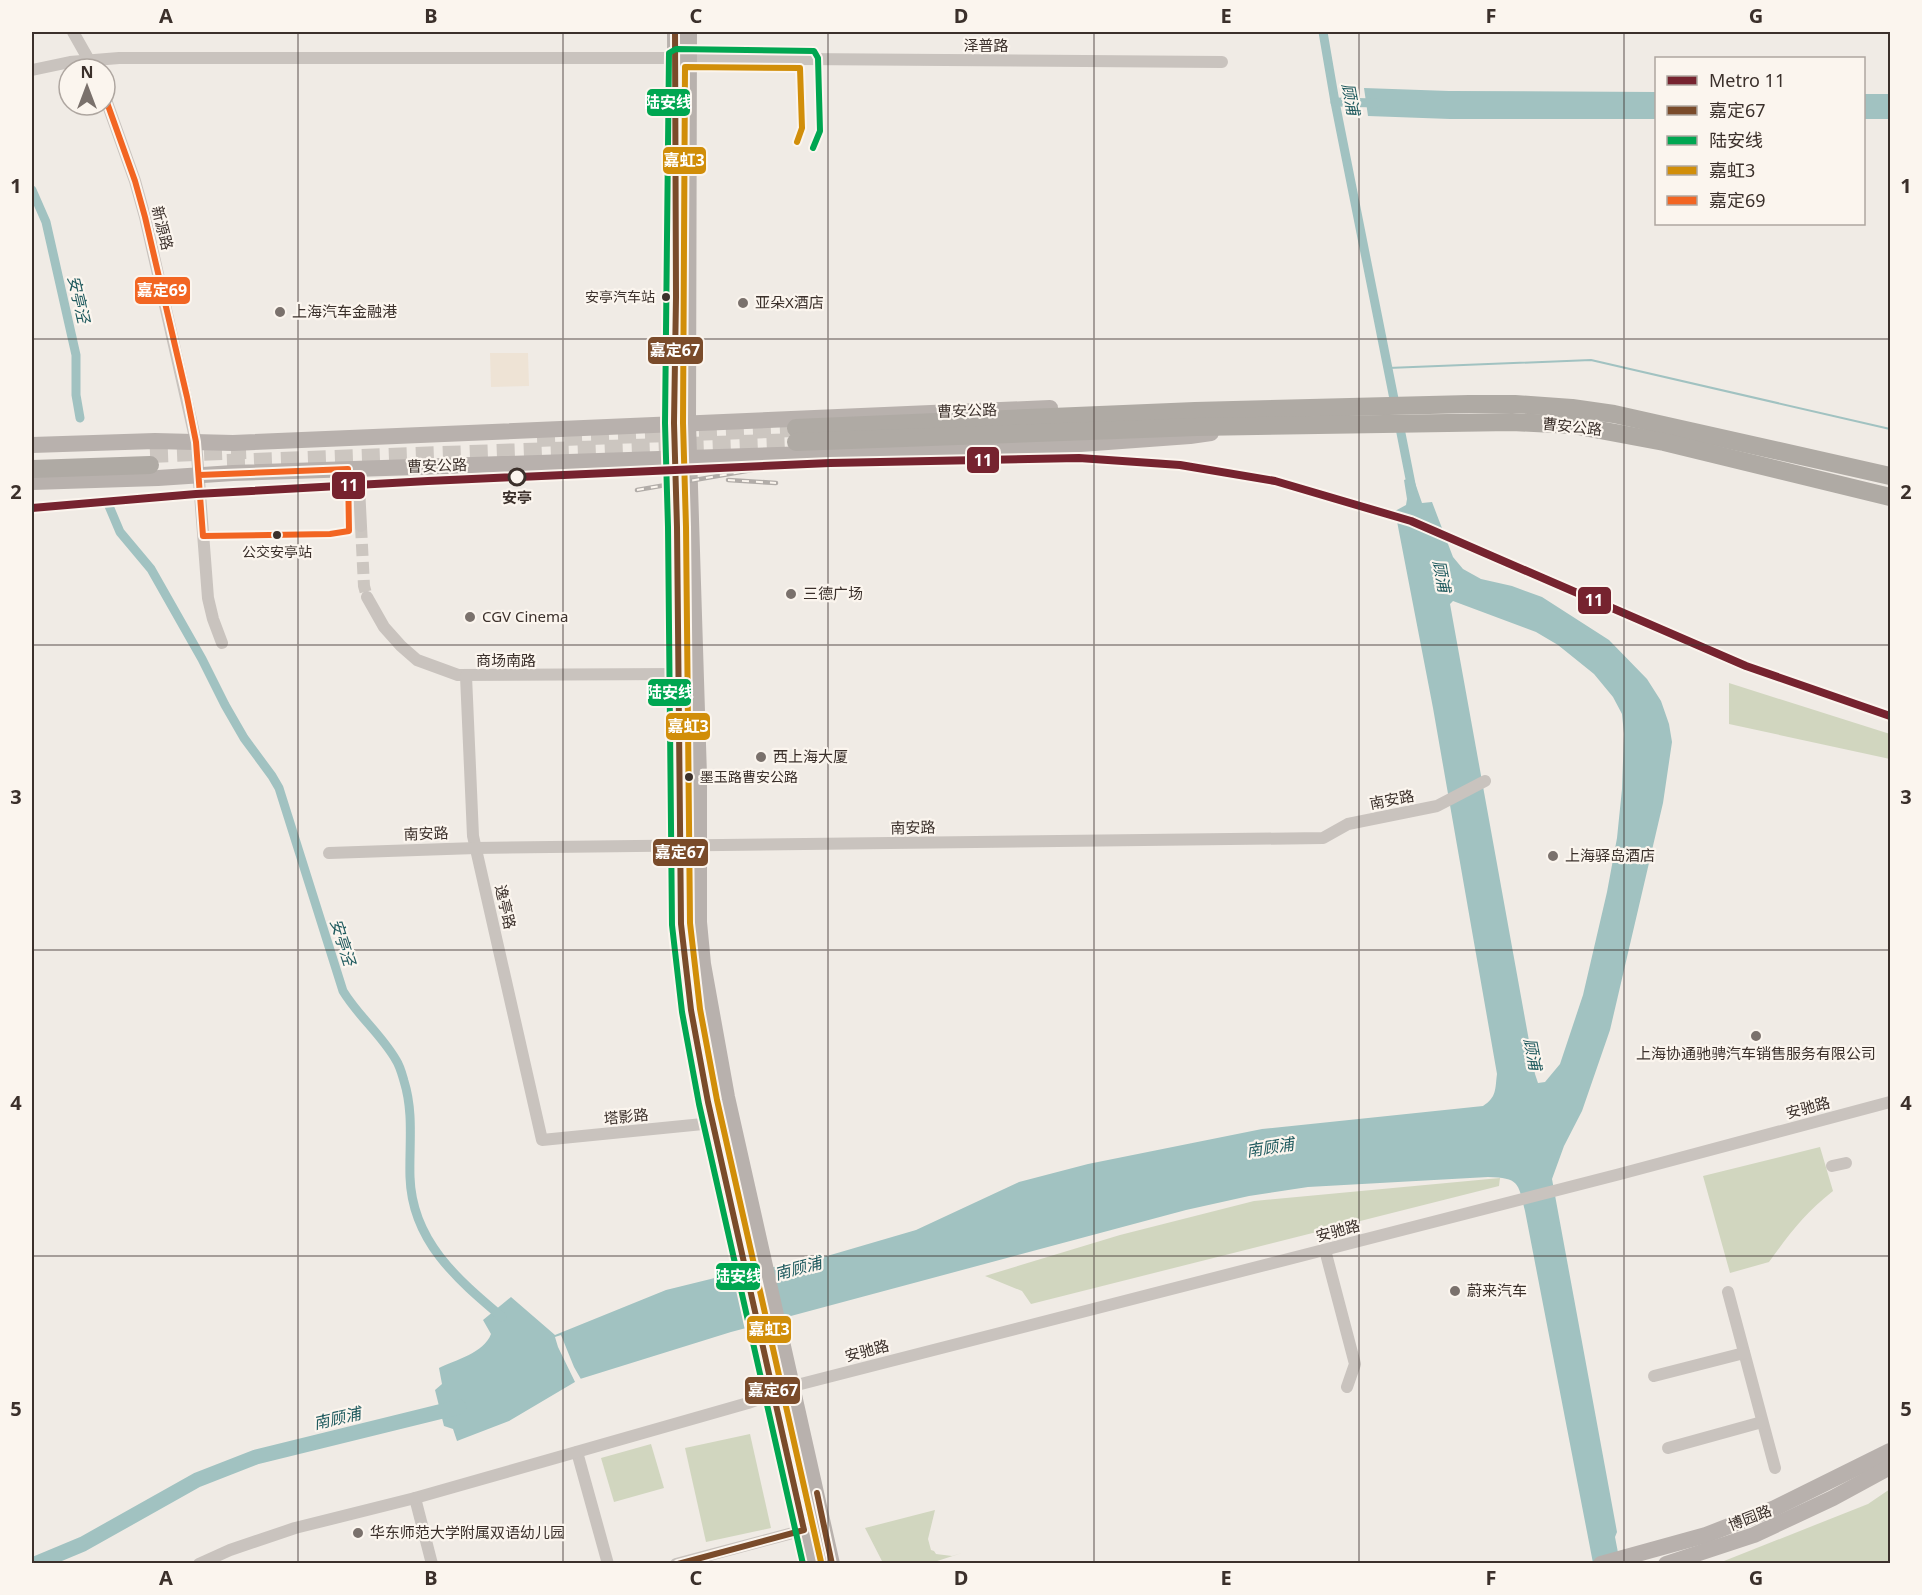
<svg xmlns="http://www.w3.org/2000/svg" width="1922" height="1595" font-family="'Noto Sans','Noto Sans SC',sans-serif">
<style>
.green{fill:#d1d6bf}
.plaza{fill:#eee3d5}
.water{fill:#a1c2c1;fill-rule:evenodd}
.pier{fill:#f0ebe5}
.lines{fill:none;stroke-linecap:round;stroke-linejoin:round}
.stream{stroke:#a1c2c1;stroke-width:2}
.canal{stroke:#a1c2c1;stroke-width:9}
.river{stroke:#a1c2c1;stroke-width:15}
.minor-tunnel{stroke:#ccc6c0;stroke-width:12;stroke-dasharray:12 6;stroke-linecap:butt}
.highway-tunnel{stroke:#ccc6c0;stroke-width:18;stroke-dasharray:18 9;stroke-linecap:butt}
.minor{stroke:#c9c3be;stroke-width:12}
.major{stroke:#b8b1ad;stroke-width:16}
.highway{stroke:#afaaa4;stroke-width:18}
.rail-casing{stroke:#b1aca8;stroke-width:4.5}
.rail{stroke:#fbf5ee;stroke-width:2;stroke-dasharray:7;stroke-linecap:butt}
.bus-1-casing{stroke:#fbf5ee;stroke-width:10}
.bus-2-casing{stroke:#fbf5ee;stroke-width:10}
.bus-3-casing{stroke:#fbf5ee;stroke-width:10}
.bus-4-casing{stroke:#fbf5ee;stroke-width:10}
.bus-1{stroke:#7a4b2a;stroke-width:6}
.bus-2{stroke:#00a651;stroke-width:6}
.bus-3{stroke:#d18e09;stroke-width:6}
.bus-4{stroke:#f26522;stroke-width:6}
.metro-1-casing{stroke:#fbf5ee;stroke-width:12}
.metro-1{stroke:#76232f;stroke-width:8}
.grid{fill:none;stroke:#3b302b;stroke-width:1.5;stroke-opacity:0.55}
.bus-dot{fill:#3b302b;stroke:#fbf5ee;stroke-width:2}
.poi-dot{fill:#7a716c;stroke:#fbf5ee;stroke-width:2}
.stop-dot{fill:#fbf5ee;stroke:#3b302b;stroke-width:3}
.labels{text-anchor:middle;stroke-width:4.5;stroke-linejoin:round;paint-order:stroke}
.bus-label{font-size:14px;fill:#3b302b;stroke:#fbf5ee;text-anchor:end}
.street-label{font-size:15px;fill:#3b302b;stroke:#fbf5ee}
.poi-label{font-size:15px;fill:#3b302b;stroke:#fbf5ee;text-anchor:start}
.stop-label{font-size:15px;font-weight:bold;fill:#3b302b;stroke:#fbf5ee}
.water-label{font-size:16px;font-style:italic;fill:#1f5a5e;stroke:#fbf5ee}
.line-badge{stroke:#fbf5ee;stroke-width:2}
.badge-label{font-size:16px;text-anchor:middle;font-weight:bold;fill:#fff}
.neatline{fill:none;stroke:#3b302b;stroke-width:2}
.grid-label{font-size:20px;text-anchor:middle;font-weight:bold;fill:#3b302b}
</style>
<rect width="100%" height="100%" fill="#f0ebe5"/>
<g class="green">
<path d="M1729,683L1890,734V759L1729,724Z"/>
<path d="M1820,1147L1833,1191C1804,1214 1790,1233 1769,1262L1730,1273L1703,1176Z"/>
<path d="M1500,1178L1499,1186L1031,1304L1022,1291L985,1276L1120,1235L1254,1201Z"/>
<path d="M750,1434L771,1528L706,1542L685,1448Z"/>
<path d="M651,1444L664,1488L614,1502L601,1458Z"/>
<path d="M1890,1489V1563H1719L1868,1504Z"/>
<path d="M935,1510L928,1539L931,1550L934,1551L936,1554L952,1556L962,1553L931,1563H883L865,1528Z"/>
</g>
<path class="plaza" d="M490,353H528L529,386L491,387Z"/>
<g class="water">
<path d="M1364,88L1449,91L1656,92V119H1450L1368,116Z"/>
<rect x="1864" y="94" width="26" height="25"/>
<path d="M1413,477L1422,503L1432,502L1453,557L1463,569L1481,579L1512,586L1542,597L1609,640L1647,679L1661,701L1669,724L1672,742L1663,803L1610,1030L1582,1111L1564,1146L1552,1179L1617,1532L1615,1537L1620,1563H1593L1525,1211C1518,1182 1519,1178 1488,1177L1308,1187L1249,1196L1186,1210L731,1332L580,1379L509,1421L457,1441L453,1429L444,1426L435,1390L442,1384L439,1368C455,1360 484,1353 491,1334L483,1320L511,1297L555,1335L666,1290L727,1275L810,1261L916,1230L1019,1182L1088,1164L1262,1129L1483,1106C1497,1097 1495,1089 1497,1074L1433,708L1395,511L1406,505L1407,499L1404,480ZM1453,601L1536,632L1558,645L1594,674L1613,697L1622,714L1624,734L1622,789L1617,838L1607,892L1583,995L1560,1064L1545,1082L1538,1083L1535,1074L1450,604Z"/>
</g>
<path class="pier" d="M561,1335L574,1367L582,1381L576,1384L558,1347L555,1337Z"/>
<g class="lines">
<path class="stream" d="M1388,368L1591,360L1890,429"/>
<g class="canal">
<path d="M1323,32L1335,102L1396,409"/>
<path d="M1335,102L1377,103"/>
<path d="M32,190L46,222L76,355V395L80,418"/>
<path d="M1399,423L1412,489"/>
<path d="M109,506L120,532L151,569L202,659L225,705L244,738L272,776L279,788L343,991C358,1016 381,1034 396,1060C400,1066 402,1074 404,1081C414,1113 409,1145 410,1177C412,1241 457,1279 502,1317"/>
</g>
<path class="river" d="M35,1564L83,1544L197,1480L256,1457L459,1407"/>
<path class="minor-tunnel" d="M361,526L364,586L367,597"/>
<g class="highway-tunnel">
<path d="M537,438L796,428"/>
<path d="M150,454L246,450"/>
<path d="M227,463L796,442"/>
</g>
<g class="minor">
<path d="M73,32L94,69"/>
<path d="M32,70L70,62L119,58H676L1222,62"/>
<path d="M105,97L135,181L145,217L196,442L208,598L213,619L222,643"/>
<path d="M358,468L361,526"/>
<path d="M367,597L384,627L401,646L417,660L458,675L679,674"/>
<path d="M466,676L473,836L542,1140L713,1123"/>
<path d="M329,853L476,848L1323,838L1348,824L1437,806L1485,781"/>
<path d="M1832,1166L1846,1163"/>
<path d="M1325,1250L1355,1364L1347,1387"/>
<path d="M1728,1292L1775,1468"/>
<path d="M1654,1376L1744,1353"/>
<path d="M793,1386L1620,1174L1890,1102"/>
<path d="M1668,1448L1762,1422"/>
<path d="M577,1452L608,1564"/>
<path d="M415,1498L432,1564"/>
<path d="M199,1564L230,1550L295,1528L415,1498L748,1403L774,1394"/>
<path d="M676,1564L804,1530"/>
</g>
<g class="major">
<path d="M675,32L676,297L674,423L677,527L681,924L691,1010L708,1102L812,1564"/>
<path d="M689,32L688,423L699,776V922L703,964L727,1097L832,1564"/>
<path d="M32,445L155,441L233,443L1050,408"/>
<path d="M32,482L158,478L233,473L1053,446L1190,436L1211,433"/>
<path d="M1601,1564L1706,1535L1775,1508L1890,1451"/>
<path d="M1666,1564L1754,1535L1833,1498L1890,1467"/>
</g>
<g class="highway">
<path d="M796,428L1195,411L1469,404H1515L1572,408L1614,414L1890,476"/>
<path d="M796,442L1196,427L1512,422L1573,425L1664,442L1890,497"/>
<path d="M32,469L150,465"/>
</g>
<defs>
<g id="rail">
<path d="M639,472L689,476"/>
<path d="M728,480L776,483"/>
<path d="M637,490L775,466"/>
</g>
</defs>
<use href="#rail" class="rail-casing"/>
<use href="#rail" class="rail"/>
<defs>
<g id="bus-1">
<path d="M675,32L676,297L674,423L677,527L681,924L691,1010L708,1102L804,1530L678,1564"/>
<path d="M817,1493L832,1564"/>
</g>
<path id="bus-2" d="M803,1564L699,1104L682,1012L672,925L668,527L665,423L669,53L676,49L814,51L818,58L820,131L813,148"/>
<path id="bus-3" d="M797,142L802,128L800,68L685,67L683,423L686,527L690,923L700,1009L717,1100L821,1562"/>
<path id="bus-4" d="M105,97L135,181L145,217L187,397L196,442L203,536L330,534L349,531L348,469L199,475"/>
</defs>
<use href="#bus-1" class="bus-1-casing"/>
<use href="#bus-2" class="bus-2-casing"/>
<use href="#bus-3" class="bus-3-casing"/>
<use href="#bus-4" class="bus-4-casing"/>
<use href="#bus-1" class="bus-1"/>
<use href="#bus-2" class="bus-2"/>
<use href="#bus-3" class="bus-3"/>
<use href="#bus-4" class="bus-4"/>
<defs>
<path id="metro-1" d="M32,508L196,494L428,481L830,463L1079,458L1180,465L1275,481L1411,521L1746,666L1890,716"/>
</defs>
<use href="#metro-1" class="metro-1-casing"/>
<use href="#metro-1" class="metro-1"/>
</g>
<path class="grid" d="M298,32V1564M563,32V1564M828,32V1564M1094,32V1564M1359,32V1564M1624,32V1564M32,339H1890M32,645H1890M32,950H1890M32,1256H1890"/>
<g class="bus-dot">
<circle cx="666" cy="297" r="5"/>
<circle cx="277" cy="535" r="5"/>
<circle cx="689" cy="777" r="5"/>
</g>
<g class="poi-dot">
<circle cx="743" cy="303" r="6"/>
<circle cx="280" cy="312" r="6"/>
<circle cx="791" cy="594" r="6"/>
<circle cx="470" cy="617" r="6"/>
<circle cx="761" cy="757" r="6"/>
<circle cx="1553" cy="856" r="6"/>
<circle cx="1756" cy="1036" r="6"/>
<circle cx="1455" cy="1291" r="6"/>
<circle cx="358" cy="1533" r="6"/>
</g>
<circle class="stop-dot" cx="517" cy="477" r="8"/>
<g class="labels">
<g class="bus-label">
<text x="655" y="302">安亭汽车站</text>
<text x="277" y="557" text-anchor="middle">公交安亭站</text>
<text x="700" y="782" text-anchor="start">墨玉路曹安公路</text>
</g>
<g class="street-label">
<text x="986" y="51">泽普路</text>
<text transform="translate(162 228) rotate(76)" y="5">新源路</text>
<text transform="translate(967 411) rotate(-2)" y="5">曹安公路</text>
<text transform="translate(1572 427) rotate(6)" y="5">曹安公路</text>
<text transform="translate(437 466) rotate(-2)" y="5">曹安公路</text>
<text x="506" y="666">商场南路</text>
<text transform="translate(1392 800) rotate(-11)" y="5">南安路</text>
<text transform="translate(913 828) rotate(-1)" y="5">南安路</text>
<text transform="translate(426 834) rotate(-2)" y="5">南安路</text>
<text transform="translate(505 907) rotate(77)" y="5">逸亭路</text>
<text transform="translate(1808 1108) rotate(-15)" y="5">安驰路</text>
<text transform="translate(626 1117) rotate(-6)" y="5">塔影路</text>
<text transform="translate(1338 1231) rotate(-15)" y="5">安驰路</text>
<text transform="translate(867 1351) rotate(-15)" y="5">安驰路</text>
<text transform="translate(1750 1518) rotate(-21)" y="5">博园路</text>
</g>
<g class="poi-label">
<text x="755" y="308">亚朵X酒店</text>
<text x="292" y="317">上海汽车金融港</text>
<text x="803" y="599">三德广场</text>
<text x="482" y="622">CGV Cinema</text>
<text x="773" y="762">西上海大厦</text>
<text x="1565" y="861">上海驿岛酒店</text>
<text x="1756" y="1059" text-anchor="middle">上海协通驰骋汽车销售服务有限公司</text>
<text x="1467" y="1296">蔚来汽车</text>
<text x="370" y="1538">华东师范大学附属双语幼儿园</text>
</g>
<g class="stop-label">
<text x="517" y="503">安亭</text>
</g>
<g class="water-label">
<text transform="translate(1351 99) rotate(79)" y="6">顾浦</text>
<text transform="translate(79 299) rotate(77)" y="6">安亭泾</text>
<text transform="translate(1442 576) rotate(79)" y="6">顾浦</text>
<text transform="translate(343 942) rotate(72)" y="6">安亭泾</text>
<text transform="translate(1533 1054) rotate(79)" y="6">顾浦</text>
<text transform="translate(1270 1147) rotate(-9)" y="6">南顾浦</text>
<text transform="translate(798 1268) rotate(-15)" y="6">南顾浦</text>
<text transform="translate(337 1418) rotate(-13)" y="6">南顾浦</text>
</g>
</g>
<g class="line-badge">
<rect x="646" y="88" width="45" height="29" rx="6" fill="#00a651"/>
<rect x="662" y="146" width="45" height="29" rx="6" fill="#d18e09"/>
<rect x="134" y="276" width="57" height="29" rx="6" fill="#f26522"/>
<rect x="647" y="336" width="57" height="29" rx="6" fill="#7a4b2a"/>
<rect x="966" y="446" width="34" height="28" rx="6" fill="#76232f"/>
<rect x="331" y="471" width="35" height="29" rx="6" fill="#76232f"/>
<rect x="1577" y="586" width="35" height="29" rx="6" fill="#76232f"/>
<rect x="647" y="678" width="45" height="29" rx="6" fill="#00a651"/>
<rect x="665" y="712" width="46" height="29" rx="6" fill="#d18e09"/>
<rect x="652" y="838" width="57" height="29" rx="6" fill="#7a4b2a"/>
<rect x="715" y="1262" width="46" height="29" rx="6" fill="#00a651"/>
<rect x="746" y="1315" width="46" height="29" rx="6" fill="#d18e09"/>
<rect x="744" y="1376" width="57" height="29" rx="6" fill="#7a4b2a"/>
</g>
<g class="badge-label">
<text x="668" y="108">陆安线</text>
<text x="684" y="166">嘉虹3</text>
<text x="162" y="296">嘉定69</text>
<text x="675" y="356">嘉定67</text>
<text x="983" y="466">11</text>
<text x="349" y="491">11</text>
<text x="1594" y="606">11</text>
<text x="670" y="698">陆安线</text>
<text x="688" y="732">嘉虹3</text>
<text x="680" y="858">嘉定67</text>
<text x="738" y="1282">陆安线</text>
<text x="769" y="1335">嘉虹3</text>
<text x="773" y="1396">嘉定67</text>
</g>
<rect width="1922" height="1595" fill="none" stroke="#fbf5ee" stroke-width="66"/>
<rect x="1655" y="57" width="210" height="168" fill="#fbf5ee" stroke="#aea6a0" stroke-width="1.5"/>
<rect x="1667" y="76" width="30" height="9" fill="#76232f" stroke="#aea6a0" stroke-width="1.5"/>
<text x="1709" y="87" font-size="18" fill="#3b302b">Metro 11</text>
<rect x="1667" y="106" width="30" height="9" fill="#7a4b2a" stroke="#aea6a0" stroke-width="1.5"/>
<text x="1709" y="117" font-size="18" fill="#3b302b">嘉定67</text>
<rect x="1667" y="136" width="30" height="9" fill="#00a651" stroke="#aea6a0" stroke-width="1.5"/>
<text x="1709" y="147" font-size="18" fill="#3b302b">陆安线</text>
<rect x="1667" y="166" width="30" height="9" fill="#d18e09" stroke="#aea6a0" stroke-width="1.5"/>
<text x="1709" y="177" font-size="18" fill="#3b302b">嘉虹3</text>
<rect x="1667" y="196" width="30" height="9" fill="#f26522" stroke="#aea6a0" stroke-width="1.5"/>
<text x="1709" y="207" font-size="18" fill="#3b302b">嘉定69</text>
<g transform="translate(87 87)"><circle r="28" fill="#fbf5ee" stroke="#aea6a0" stroke-width="1.5"/>
<path d="M0-4.5L10 22L0 15L-10 22Z" fill="#7a716c"/>
<text y="-9" font-size="16" font-weight="bold" text-anchor="middle" fill="#3b302b">N</text>
</g>
<rect x="33" y="33" width="1856" height="1529" class="neatline"/>
<g class="grid-label">
<text x="166" y="23">A</text>
<text x="431" y="23">B</text>
<text x="696" y="23">C</text>
<text x="961" y="23">D</text>
<text x="1226" y="23">E</text>
<text x="1491" y="23">F</text>
<text x="1756" y="23">G</text>
<text x="16" y="193">1</text>
<text x="1906" y="193">1</text>
<text x="16" y="499">2</text>
<text x="1906" y="499">2</text>
<text x="16" y="804">3</text>
<text x="1906" y="804">3</text>
<text x="16" y="1110">4</text>
<text x="1906" y="1110">4</text>
<text x="16" y="1416">5</text>
<text x="1906" y="1416">5</text>
<text x="166" y="1585">A</text>
<text x="431" y="1585">B</text>
<text x="696" y="1585">C</text>
<text x="961" y="1585">D</text>
<text x="1226" y="1585">E</text>
<text x="1491" y="1585">F</text>
<text x="1756" y="1585">G</text>
</g>
</svg>
